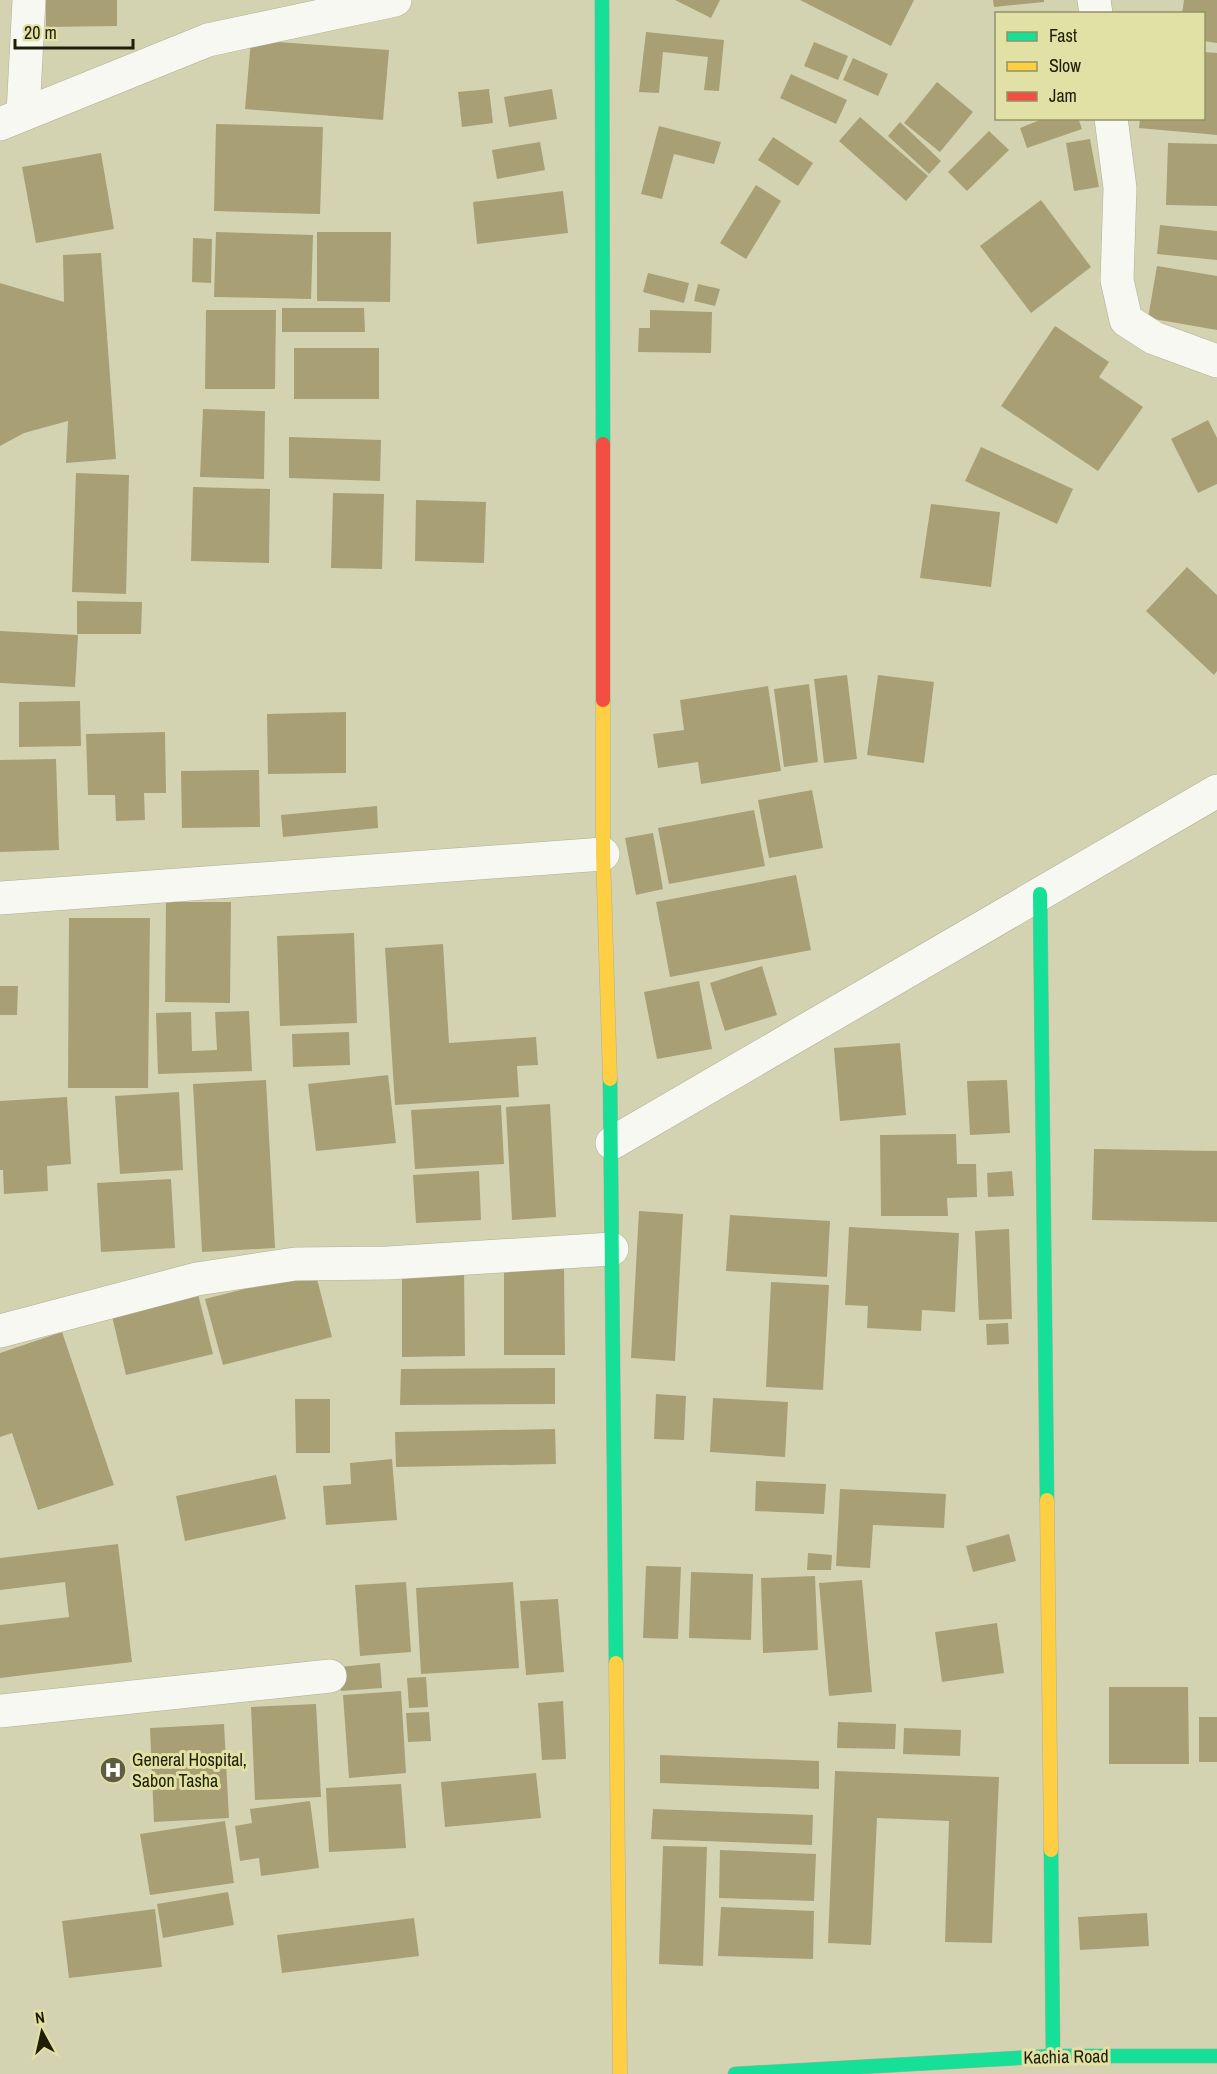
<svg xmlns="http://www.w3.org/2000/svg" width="1217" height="2074" font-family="'Archivo Narrow',sans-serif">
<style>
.building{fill:#a8a074}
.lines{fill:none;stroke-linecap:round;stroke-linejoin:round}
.street-casing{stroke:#afaf95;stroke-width:34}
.fast-casing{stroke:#afaf95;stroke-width:15}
.slow-casing{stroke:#afaf95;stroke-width:15}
.jam-casing{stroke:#afaf95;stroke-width:15}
.street{stroke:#f8f8f3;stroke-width:33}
.fast{stroke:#16e098;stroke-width:14}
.slow{stroke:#ffcf43;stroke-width:14}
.jam{stroke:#f24e42;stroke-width:14}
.labels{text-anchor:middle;stroke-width:6;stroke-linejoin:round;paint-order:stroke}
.poi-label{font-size:18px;fill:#1f1e07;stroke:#e1e1a5;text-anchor:start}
.street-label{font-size:18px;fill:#1f1e07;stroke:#e1e1a5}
</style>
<rect width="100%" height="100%" fill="#d3d3b2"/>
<g class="building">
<path d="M46,0H117V26L46,27Z"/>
<path d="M675,0H720L711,18Z"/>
<path d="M800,0H914L891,46Z"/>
<path d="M993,0H1044V2L994,7Z"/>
<path d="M1184,0H1217V43L1204,41V14H1182Z"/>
<path d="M646,32L724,40L719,91L704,90L708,57L663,52L659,93L639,92Z"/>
<path d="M251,40L389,50L383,120L245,109Z"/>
<path d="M814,42L848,56L838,80L804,66Z"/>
<path d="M1204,52L1217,53V135L1139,128L1140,118H1204Z"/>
<path d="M853,58L888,74L878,96L843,80Z"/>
<path d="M791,74L847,100L836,124L780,98Z"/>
<path d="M937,82L973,112L940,152L904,123Z"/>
<path d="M489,89L493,123L462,127L458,92Z"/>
<path d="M552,89L557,119L509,127L504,97Z"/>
<path d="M860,117L928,176L906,201L839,141Z"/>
<path d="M1045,118H1078L1082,129L1027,148L1020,128Z"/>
<path d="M900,122L941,161L929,174L888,136Z"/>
<path d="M216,124L323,127L320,214L214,211Z"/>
<path d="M659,126L721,142L714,164L674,154L662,199L641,194Z"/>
<path d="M989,131L1009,150L967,191L948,172Z"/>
<path d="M773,137L813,163L798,186L758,160Z"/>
<path d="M1090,139L1099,187L1074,191L1066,143Z"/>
<path d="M540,142L545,170L497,179L492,150Z"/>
<path d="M1168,143L1217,144V206L1166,205Z"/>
<path d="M101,153L114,229L36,243L22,167Z"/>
<path d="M756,185L781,201L746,259L720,243Z"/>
<path d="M563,191L568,233L477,244L473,202Z"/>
<path d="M1041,200L1091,267L1031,313L980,246Z"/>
<path d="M1160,225L1217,231V260L1157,254Z"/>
<path d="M216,232L313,235L311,299L214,297Z"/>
<path d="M317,232H391L390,302L317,301Z"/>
<path d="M193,238L212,239L211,283L192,282Z"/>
<path d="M101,253L116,459L66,463L68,421L24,433L0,446V283L64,302L63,255Z"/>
<path d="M1157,266L1217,276V330L1148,318Z"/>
<path d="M648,273L689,283L684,303L643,292Z"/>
<path d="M698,284L720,289L715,306L694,301Z"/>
<path d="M282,308H364L365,332H282Z"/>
<path d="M206,310H276L275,389H205Z"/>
<path d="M650,310L712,312L711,353L638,352L639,328H650Z"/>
<path d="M1055,326L1109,362L1099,377L1143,407L1098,471L1001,406Z"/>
<rect x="294" y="348" width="85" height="51"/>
<path d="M203,409L265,411L264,479L200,477Z"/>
<path d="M1208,420L1217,438V484L1198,493L1171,439Z"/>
<path d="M289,437L381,440L380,481L289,478Z"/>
<path d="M981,447L1073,489L1057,524L965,481Z"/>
<path d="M76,473L129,475L126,594L72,592Z"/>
<path d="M193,487L270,489L269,563L191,561Z"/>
<path d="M333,493L384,494L382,569L331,568Z"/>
<path d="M416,500L486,502L484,563L415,561Z"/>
<path d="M931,504L1000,512L991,587L920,578Z"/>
<path d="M1187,567L1217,595V671L1214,675L1146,611Z"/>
<path d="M77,601L142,602L141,634H77Z"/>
<path d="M0,631L78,635L75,687L0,683Z"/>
<path d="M847,675L857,759L824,763L814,679Z"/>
<path d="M878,675L934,682L924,763L867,755Z"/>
<path d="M809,684L818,762L784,767L774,689Z"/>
<path d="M768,686L781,771L701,784L698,762L658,768L653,734L684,730L680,700Z"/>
<path d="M80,701L81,746L19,747V702Z"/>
<path d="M346,712V773L268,774L267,714Z"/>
<path d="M165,732L166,793H144L145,820L116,821L115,795H88L86,734Z"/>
<path d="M56,759L59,850L0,852V760Z"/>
<path d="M259,770L260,827L182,828L181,771Z"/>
<path d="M812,790L823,848L769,858L758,800Z"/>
<path d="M377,806L378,828L283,837L281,815Z"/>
<path d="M754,810L765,866L669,884L658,828Z"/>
<path d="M653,833L663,889L636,895L625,838Z"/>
<path d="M796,875L811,950L670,977L656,902Z"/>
<path d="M166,902H231L230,1003L165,1002Z"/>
<path d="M69,918H150L148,1088H68Z"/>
<path d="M354,933L357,1023L280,1026L277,936Z"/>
<path d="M443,944L449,1043L536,1037L538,1065L517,1066L519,1097L395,1105L385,948Z"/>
<path d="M762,966L777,1015L725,1031L710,983Z"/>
<path d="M699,981L712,1049L657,1059L644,992Z"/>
<path d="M0,986H18L17,1015H0Z"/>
<path d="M249,1011L252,1071L158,1074L156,1013L191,1012L192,1051L217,1050L215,1012Z"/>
<path d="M349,1032L350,1065L293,1067L292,1034Z"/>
<path d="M900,1043L906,1115L840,1121L834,1048Z"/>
<path d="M388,1075L396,1143L316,1151L308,1084Z"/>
<path d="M266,1080L275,1248L202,1252L193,1084Z"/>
<path d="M1007,1080L1010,1133L970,1135L967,1081Z"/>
<path d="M179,1092L183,1170L120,1174L115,1096Z"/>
<path d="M67,1097L71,1164L47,1166L48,1191L4,1194L3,1170H0V1101Z"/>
<path d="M550,1104L556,1217L512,1220L506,1107Z"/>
<path d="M501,1105L504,1164L415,1169L411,1110Z"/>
<path d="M956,1134L957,1164H976L977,1197L947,1198L948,1216H881L880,1135Z"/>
<path d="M1094,1149L1217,1151V1222L1092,1220Z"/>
<path d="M479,1171L481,1220L416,1223L413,1175Z"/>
<path d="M1012,1171L1014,1196L988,1197L987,1173Z"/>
<path d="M171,1179L175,1248L101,1252L97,1183Z"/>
<path d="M639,1211L683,1214L675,1361L631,1358Z"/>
<path d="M730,1215L830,1221L827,1277L726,1271Z"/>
<path d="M849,1227L959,1233L955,1312L922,1310L921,1331L867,1328L868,1306L845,1305Z"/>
<path d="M1009,1229L1012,1319L979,1320L975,1231Z"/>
<path d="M464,1269L465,1356L402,1357V1270Z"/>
<path d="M564,1269L565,1355H504V1270Z"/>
<path d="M315,1271L332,1337L223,1365L205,1299Z"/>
<path d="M771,1282L829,1285L823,1390L766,1387Z"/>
<path d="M198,1294L213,1354L126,1375L112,1316Z"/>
<path d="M1008,1323L1009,1344L987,1345L986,1324Z"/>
<path d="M62,1332L114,1485L38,1510L12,1433L0,1437V1353Z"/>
<path d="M555,1368V1404L400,1405L401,1369Z"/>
<path d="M656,1394L686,1396L684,1440L654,1439Z"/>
<path d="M713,1398L788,1402L785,1457L710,1452Z"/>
<path d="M295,1399H330V1453H296Z"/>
<path d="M555,1429L556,1464L396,1467L395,1432Z"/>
<path d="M392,1459L397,1520L326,1525L323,1486L351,1484L350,1463Z"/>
<path d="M276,1475L286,1519L185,1541L176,1496Z"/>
<path d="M756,1481L826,1484L824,1514L755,1511Z"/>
<path d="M840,1489L946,1494L944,1528L873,1525L870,1568L836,1566Z"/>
<path d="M1009,1534L1016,1561L973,1572L966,1546Z"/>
<path d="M118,1544L132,1662L0,1678V1625L69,1617L65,1582L0,1590V1558Z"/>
<path d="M808,1553L832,1555L831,1570H807Z"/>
<path d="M646,1566L681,1567L678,1639L643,1638Z"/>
<path d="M691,1572L753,1574L751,1640L689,1638Z"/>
<path d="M815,1576L818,1650L763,1653L761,1578Z"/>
<path d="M862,1580L872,1692L829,1696L819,1583Z"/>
<path d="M406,1582L411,1652L360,1656L355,1585Z"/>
<path d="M513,1582L519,1668L421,1674L416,1588Z"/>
<path d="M558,1599L564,1672L526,1675L520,1601Z"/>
<path d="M997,1623L1004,1673L942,1682L935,1632Z"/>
<path d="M380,1663L382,1688L341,1691L339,1667Z"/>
<path d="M426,1677L428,1707L409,1708L407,1678Z"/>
<path d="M1109,1687H1188L1189,1764H1109Z"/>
<path d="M401,1691L406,1773L349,1778L343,1695Z"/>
<path d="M563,1701L566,1759L542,1760L538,1703Z"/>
<path d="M316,1704L321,1797L255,1800L251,1707Z"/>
<path d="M429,1712L431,1741L408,1742L406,1713Z"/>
<rect x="1199" y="1717" width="18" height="45"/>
<path d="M838,1722L896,1724L895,1749L837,1748Z"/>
<path d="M224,1724L229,1818L154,1822L150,1728Z"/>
<path d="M904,1728L961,1730L960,1756L903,1754Z"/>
<path d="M660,1755L819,1761V1789L660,1783Z"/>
<path d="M835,1771L999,1777L992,1943L945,1942L949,1821L877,1818L871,1945L828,1943Z"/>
<path d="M536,1773L541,1818L445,1827L441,1782Z"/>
<path d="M401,1784L406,1848L329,1852L326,1788Z"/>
<path d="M310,1801L319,1868L261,1876L259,1858L240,1861L235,1826L252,1823L250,1809Z"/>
<path d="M653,1809L813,1815L812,1845L651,1839Z"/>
<path d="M225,1821L234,1883L150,1895L140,1834Z"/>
<path d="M663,1846L707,1847L703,1966L659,1964Z"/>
<path d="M720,1850L816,1854L814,1901L719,1898Z"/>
<path d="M228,1892L234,1925L163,1938L157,1904Z"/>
<path d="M721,1907L814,1911L813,1959L718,1956Z"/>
<path d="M155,1909L162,1967L69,1978L62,1921Z"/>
<path d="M1147,1913L1149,1946L1080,1950L1078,1917Z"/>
<path d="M414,1918L419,1956L282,1973L277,1935Z"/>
</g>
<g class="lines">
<defs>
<g id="street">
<path d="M1094,0L1096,14"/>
<path d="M23,114L29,0"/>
<path d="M1111,118L1120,188L1117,280L1126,320L1154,338L1217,361"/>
<path d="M0,124L208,40L395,0"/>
<path d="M0,898L603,854"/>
<path d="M612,1143L1217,791"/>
<path d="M0,1331L197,1279L295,1264L388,1263L612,1249"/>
<path d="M0,1711L330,1676"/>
</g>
<g id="fast">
<path d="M602,0L603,444"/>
<path d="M1040,894L1047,1500"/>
<path d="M610,1079L616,1663"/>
<path d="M1051,1850L1053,2056"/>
<path d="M735,2074L1053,2056H1217"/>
</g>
<g id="slow">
<path d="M603,700V854L610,1079"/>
<path d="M1047,1500L1051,1850"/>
<path d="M616,1663L620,2074"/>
</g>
<path id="jam" d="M603,444V700"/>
</defs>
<use href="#street" class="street-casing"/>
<use href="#fast" class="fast-casing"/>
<use href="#slow" class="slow-casing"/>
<use href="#jam" class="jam-casing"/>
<use href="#street" class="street"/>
<use href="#fast" class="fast"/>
<use href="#slow" class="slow"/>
<use href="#jam" class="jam"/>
</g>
<defs>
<symbol id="hospital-disc" viewBox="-11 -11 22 22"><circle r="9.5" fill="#5e5d43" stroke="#e1e1a5"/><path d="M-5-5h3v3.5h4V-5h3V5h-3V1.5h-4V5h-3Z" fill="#fff"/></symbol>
</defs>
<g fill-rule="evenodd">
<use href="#hospital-disc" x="98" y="1755" width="30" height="30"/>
</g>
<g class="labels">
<g class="poi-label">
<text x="132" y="1766">General Hospital,<tspan x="132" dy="21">Sabon Tasha</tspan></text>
</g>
<g class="street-label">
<text transform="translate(1066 2057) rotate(-1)" y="6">Kachia Road</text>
</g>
</g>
<rect x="995" y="12" width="210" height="108" fill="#e1e1a5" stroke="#939366" stroke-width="1.5"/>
<rect x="1007" y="32" width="30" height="9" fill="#16e098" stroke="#939366" stroke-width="1.5"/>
<text x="1049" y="42" font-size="18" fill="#1f1e07">Fast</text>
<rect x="1007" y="62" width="30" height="9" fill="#ffcf43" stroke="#939366" stroke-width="1.5"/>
<text x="1049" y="72" font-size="18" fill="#1f1e07">Slow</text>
<rect x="1007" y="92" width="30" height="9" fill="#f24e42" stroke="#939366" stroke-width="1.5"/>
<text x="1049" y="102" font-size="18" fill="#1f1e07">Jam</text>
<g transform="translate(42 2032) rotate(352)" stroke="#e1e1a5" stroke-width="4.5" paint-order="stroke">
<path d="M0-4.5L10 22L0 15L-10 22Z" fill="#1f1e07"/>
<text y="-9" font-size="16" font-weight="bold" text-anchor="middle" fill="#1f1e07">N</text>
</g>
<path d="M15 39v9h118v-9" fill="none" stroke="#1f1e07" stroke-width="3"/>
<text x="24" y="39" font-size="18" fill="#1f1e07" stroke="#e1e1a5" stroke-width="4.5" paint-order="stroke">20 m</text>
</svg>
